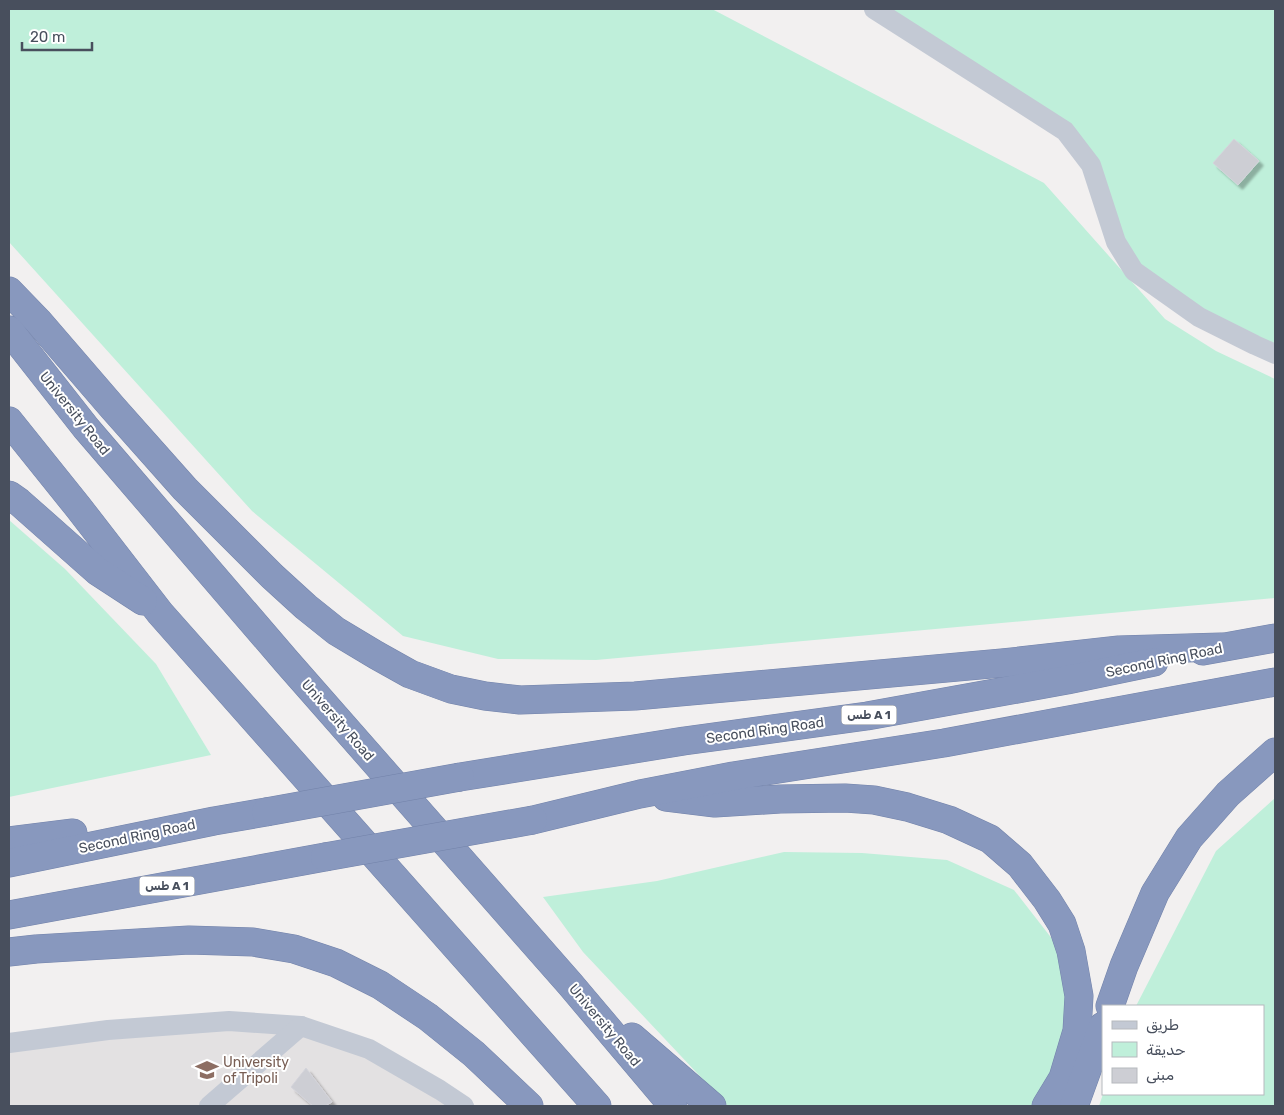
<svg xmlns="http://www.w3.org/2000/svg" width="1284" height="1115" font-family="Rubik,Cairo,sans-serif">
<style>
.education{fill:#e3e1e2}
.green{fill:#bfefda}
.building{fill:#cdced4;stroke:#d4d4db;filter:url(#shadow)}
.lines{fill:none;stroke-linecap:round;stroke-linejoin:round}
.highway-casing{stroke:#7383aa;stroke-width:29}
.street{stroke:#c3c9d4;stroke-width:20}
.highway{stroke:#8898be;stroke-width:28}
.highway-bridge-casing{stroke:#7383aa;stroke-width:29;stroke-linecap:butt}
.highway-bridge{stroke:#8898be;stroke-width:28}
.labels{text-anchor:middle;stroke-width:4;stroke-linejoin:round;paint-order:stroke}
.shield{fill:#fff;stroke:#7f848e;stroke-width:1}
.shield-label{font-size:12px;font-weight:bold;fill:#484f5d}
.street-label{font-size:14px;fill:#484f5d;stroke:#fff}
.education-label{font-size:14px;fill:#785e54;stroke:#fff;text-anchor:start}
</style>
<defs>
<filter id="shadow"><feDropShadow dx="4.5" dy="4.5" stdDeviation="1" flood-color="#0004"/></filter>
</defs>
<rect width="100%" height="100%" fill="#f2f0f0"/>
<path class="education" d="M301,1026L464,1106H9V1043Z"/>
<g class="green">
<path d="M9,9H712L1044,183L1165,319L1216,351L1275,379V598L596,660L498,659L403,636L252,511L9,242Z"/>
<path d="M874,9H1275V354L1134,271L1065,131Z"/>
<path d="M9,520L65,569L156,664L211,755L9,797Z"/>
<path d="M1275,798V1106H1099L1103,1094H1263V1006H1136L1216,851Z"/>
<path d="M784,852L862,853L947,860L1014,890L1074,967L1077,1031L1046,1106H728L583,952L543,897L657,881Z"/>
</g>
<g class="building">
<path d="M1234,139L1259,161L1238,185L1213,163Z"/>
<path d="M306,1068L332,1102L325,1106H313L291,1087Z"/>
</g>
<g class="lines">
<defs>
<g id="highway">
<path d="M9,291L38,321L113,408L185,489L272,576L306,607L336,631L376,655L410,674L451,689L485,696L520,700L635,696L1002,663L1119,650L1221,647"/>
<path d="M9,330L86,428L287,662L570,984L673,1106"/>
<path d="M9,421L78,507L160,613L597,1106"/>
<path d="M9,495L19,502L97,571L143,601"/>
<path d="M1203,651L1275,638"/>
<path d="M460,777L684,741L867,716L1067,680L1154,662"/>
<path d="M666,797L715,803L780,799L845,798L874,800L907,807L949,820L990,839L1020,865L1047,900L1062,924L1071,951L1079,996L1077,1031L1063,1078L1046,1106"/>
<path d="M533,820L640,794L733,776L944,743L1275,682"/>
<path d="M9,841L73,833"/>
<path d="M9,863L214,821L266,812"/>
<path d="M9,915L325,857"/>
<path d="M9,952L36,949L189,940L253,942L294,949L336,963L380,985L428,1017L474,1054L529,1106"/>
<path d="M1110,1006L1124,966L1155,893L1189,838L1228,794L1275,752"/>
<path d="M632,1037L712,1106"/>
<path d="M1074,1106L1103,1026"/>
</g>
</defs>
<use href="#highway" class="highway-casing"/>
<g class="street">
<path d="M874,9L1065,131L1091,165L1116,242L1134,271L1199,317L1255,345L1275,354"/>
<path d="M9,1043L108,1030L229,1021L301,1026L369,1049L440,1090L464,1106"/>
<path d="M209,1106L301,1026"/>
</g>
<use href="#highway" class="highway"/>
<defs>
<g id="highway-bridge">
<path d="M266,812L460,777"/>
<path d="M325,857L533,820"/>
</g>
</defs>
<use href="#highway-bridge" class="highway-bridge-casing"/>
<use href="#highway-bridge" class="highway-bridge"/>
</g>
<defs>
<symbol id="university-bare" viewBox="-9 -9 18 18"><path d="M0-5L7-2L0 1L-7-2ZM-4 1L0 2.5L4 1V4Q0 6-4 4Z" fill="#8d6e63" stroke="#fff" stroke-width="2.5" paint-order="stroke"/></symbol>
</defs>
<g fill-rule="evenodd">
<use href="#university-bare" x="191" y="1054" width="32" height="32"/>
</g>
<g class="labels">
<g class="shield">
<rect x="841.5" y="705.5" width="55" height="19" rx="4"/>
<rect x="139.5" y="876.5" width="55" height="19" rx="4"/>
</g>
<g class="shield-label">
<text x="869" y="719">طس A 1</text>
<text x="167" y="890">طس A 1</text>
</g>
<g class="street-label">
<text transform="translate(75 413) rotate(51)" y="5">University Road</text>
<text transform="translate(1164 660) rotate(-12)" y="5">Second Ring Road</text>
<text transform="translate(338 720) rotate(49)" y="5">University Road</text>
<text transform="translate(765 730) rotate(-8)" y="5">Second Ring Road</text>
<text transform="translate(137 836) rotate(-12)" y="5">Second Ring Road</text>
<text transform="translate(605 1025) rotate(50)" y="5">University Road</text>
</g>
<g class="education-label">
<text x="223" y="1067">University<tspan x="223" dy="16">of Tripoli</tspan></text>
</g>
</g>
<rect width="1284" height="1115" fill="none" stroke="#484f5d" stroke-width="20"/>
<rect x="1102" y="1005" width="162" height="90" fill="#ffffff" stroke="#b6b9be"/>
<rect x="1112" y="1021" width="25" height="8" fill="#c3c9d4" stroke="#b6b9be"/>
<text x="1146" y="1030" font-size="15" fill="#484f5d">طريق</text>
<rect x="1112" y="1042" width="25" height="15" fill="#bfefda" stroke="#b6b9be"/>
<text x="1146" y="1055" font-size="15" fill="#484f5d">حديقة</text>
<rect x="1112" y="1068" width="25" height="15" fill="#cdced4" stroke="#b6b9be"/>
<text x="1146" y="1080" font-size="15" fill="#484f5d">مبنى</text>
<path d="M22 42v8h70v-8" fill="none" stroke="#484f5d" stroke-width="2.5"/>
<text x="30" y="42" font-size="15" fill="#484f5d" stroke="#ffffff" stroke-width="4" paint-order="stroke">20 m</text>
</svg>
